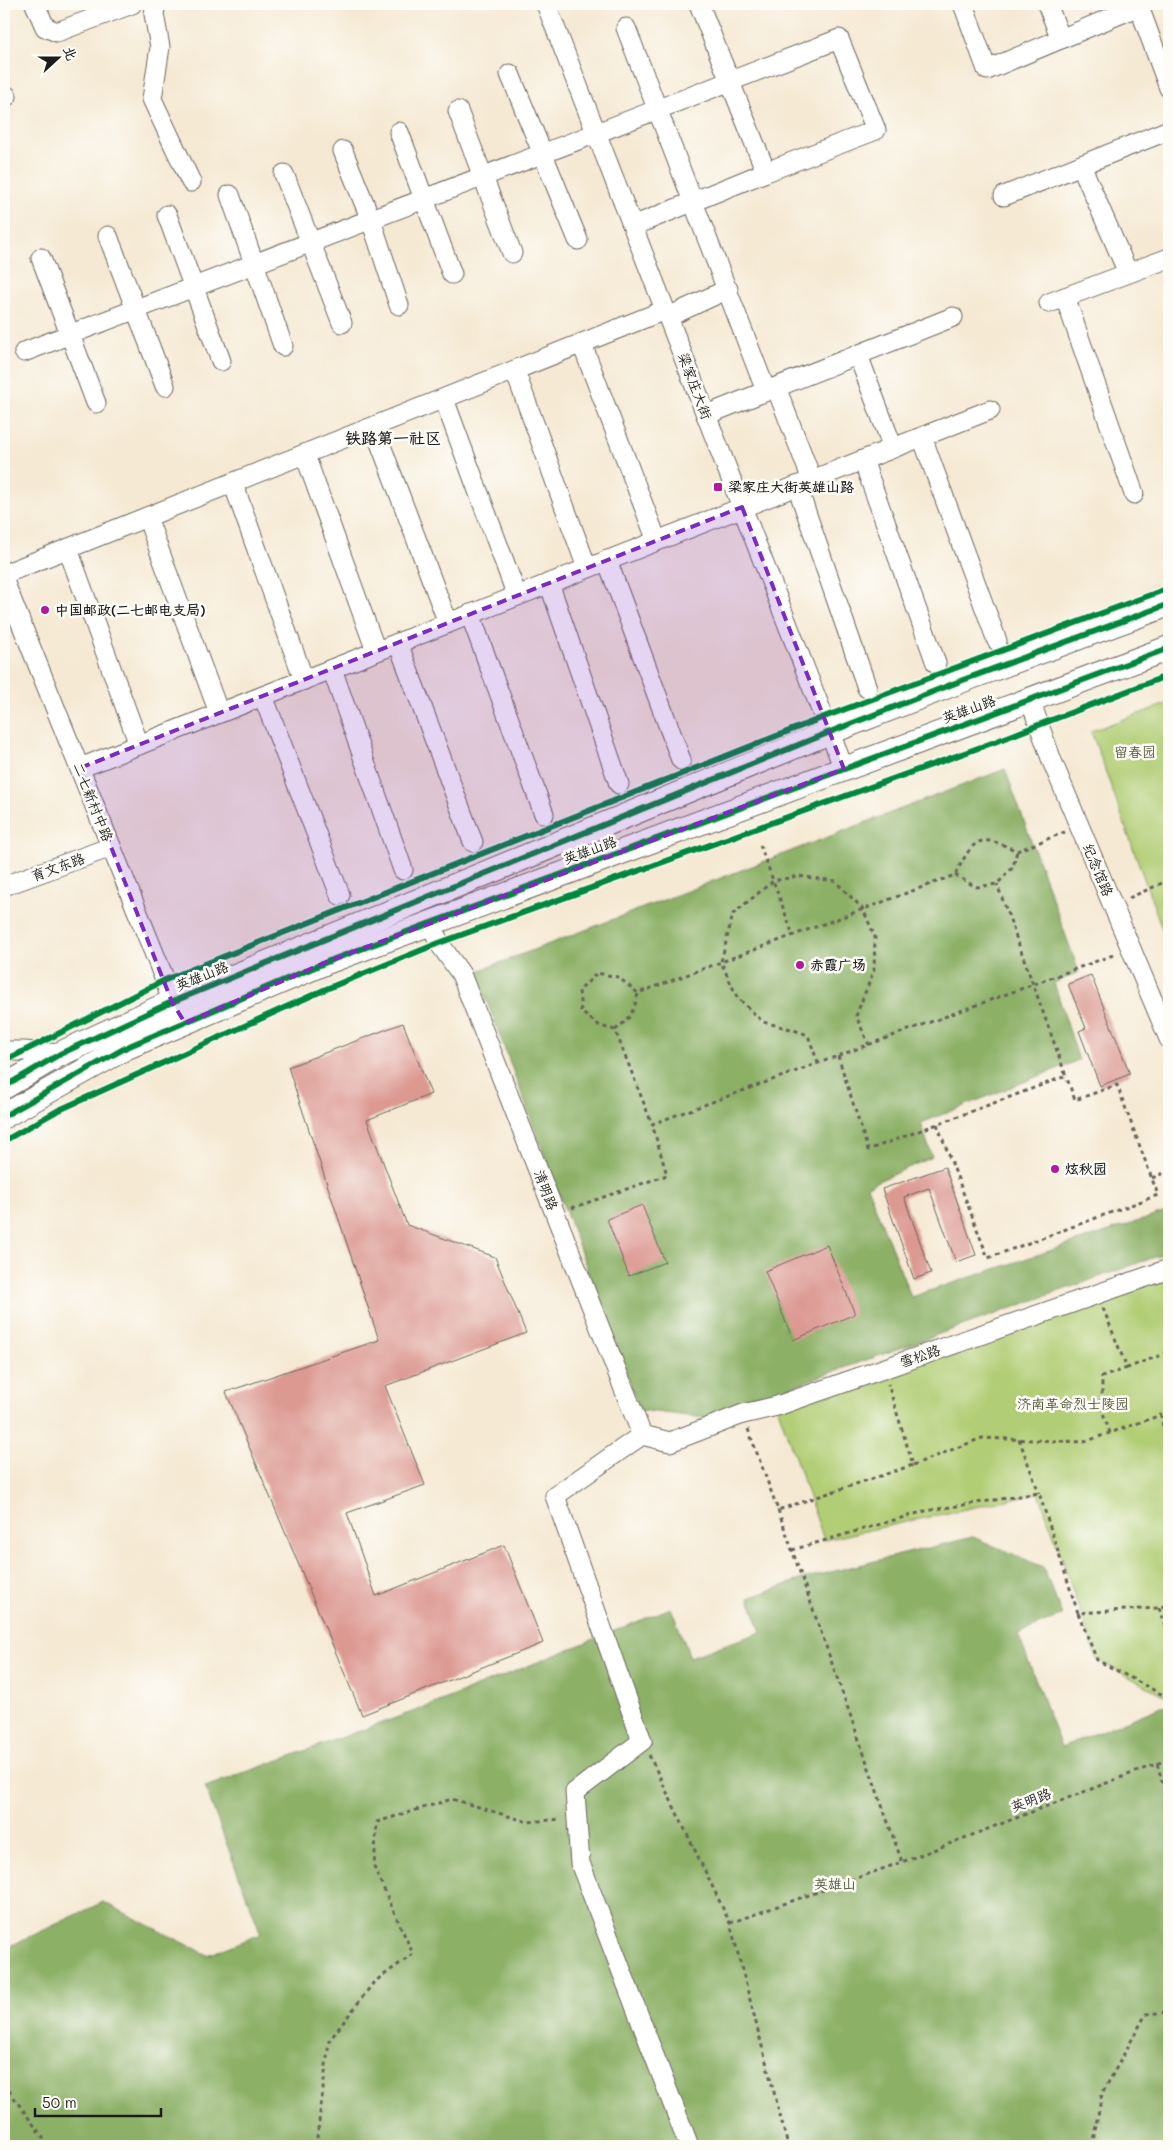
<svg xmlns="http://www.w3.org/2000/svg" width="1173" height="2150" font-family="Mali,'LXGW WenKai TC',sans-serif">
<style>
.green{fill:#b1cd74;stroke:#667448}
.forest{fill:#8cb066;stroke:#546641}
.building{fill:#dc9992}
.lines{fill:none;stroke-linecap:round;stroke-linejoin:round}
.minor-casing{stroke:#68645c;stroke-width:21}
.major-casing{stroke:#68645c;stroke-width:26}
.path{stroke:#68645c;stroke-width:3;stroke-dasharray:4 4;stroke-linecap:butt}
.minor{stroke:#fff;stroke-width:19}
.major{stroke:#fff;stroke-width:24}
.cycleway-casing{stroke:#fdfcf7;stroke-width:9}
.cycleway{stroke:#00873e;stroke-width:6}
.marked{fill:#7b2cbf;fill-opacity:0.2;stroke:#7b2cbf;stroke-width:4;stroke-dasharray:10 6;stroke-linejoin:round}
.poi-dot{fill:#b5179e;stroke:#fdfcf7;stroke-width:2}
.labels{text-anchor:middle;stroke-width:5;stroke-linejoin:round;paint-order:stroke}
.street-label{font-size:14px;fill:#1c1c1c;stroke:#fdfcf7}
.poi-label{font-size:14px;font-weight:bold;fill:#1c1c1c;stroke:#fdfcf7;text-anchor:start}
.park-label{font-size:14px;fill:#505a3b;stroke:#fdfcf7}
.quarter-label{font-size:16px;font-weight:bold;fill:#1c1c1c;stroke:#fdfcf7}
</style>
<rect width="100%" height="100%" fill="#fdfcf7"/>
<filter id="ink" filterUnits="userSpaceOnUse"><feTurbulence type="fractalNoise" baseFrequency=".02" numOctaves="2"/><feDisplacementMap in="SourceGraphic" scale="10" xChannelSelector="R" yChannelSelector="G"/><feConvolveMatrix kernelMatrix="1 2 1 2 8 2 1 2 1" color-interpolation-filters="sRGB"/></filter>
<filter id="wash" filterUnits="userSpaceOnUse"><feTurbulence type="fractalNoise" baseFrequency=".0096" numOctaves="4" result="noise"/><feDisplacementMap in="SourceGraphic" scale="20" xChannelSelector="R" yChannelSelector="G"/><feGaussianBlur stdDeviation="1.12" result="paint"/><feColorMatrix in="noise" values="0 0 0 0 0 0 0 0 0 0 0 0 0 0 0 0 0 1.4 0 .05"/><feComposite in="paint" operator="in"/></filter>
<g filter="url(#wash)">
<rect width="100%" height="100%" fill="#f5e9d3"/>
<g class="green">
<path d="M1169,703V948L1091,731Z"/>
<path d="M1169,1275V1692L1163,1695L1097,1660L1039,1493L824,1540L777,1406Z"/>
</g>
<g class="forest">
<path d="M1005,769L1079,972L1054,983L1079,1060L921,1123L932,1157L867,1186L911,1297L1169,1211V1252L704,1418L640,1410L476,972Z"/>
<path d="M973,1537L1043,1567L1062,1615L1018,1634L1061,1747L1169,1704V2146H4V1949L103,1902L208,1955L261,1934L205,1787L434,1704L671,1608L690,1657L761,1632L749,1598L802,1579Z"/>
</g>
<g id="blocks">
<g class="building">
<path d="M1091,975L1130,1074L1100,1086L1079,1031L1086,1028L1068,984Z"/>
<path d="M403,1023L431,1094L367,1120L407,1225L495,1257L526,1333L385,1386L425,1485L347,1513L376,1596L504,1545L543,1643L362,1715L226,1392L379,1340L288,1067Z"/>
<path d="M945,1167L976,1255L956,1262L929,1188L904,1197L931,1273L914,1279L882,1189Z"/>
<path d="M642,1205L665,1262L629,1276L607,1219Z"/>
<path d="M827,1245L855,1314L793,1340L765,1271Z"/>
</g>
</g>
</g>
<g filter="url(#ink)">
<use href="#blocks" fill-opacity="0" stroke="#68645c" stroke-width="1"/>
<g class="lines">
<defs>
<g id="minor">
<path d="M35,4L45,27L57,32L132,4"/>
<path d="M156,4L154,14L160,47L152,99L191,182"/>
<path d="M546,4L844,769"/>
<path d="M963,4L987,70L1139,6"/>
<path d="M1047,4L1061,39"/>
<path d="M1138,4L1169,88"/>
<path d="M626,28L766,391"/>
<path d="M510,74L578,240"/>
<path d="M4,97L7,96"/>
<path d="M458,111L512,253"/>
<path d="M399,132L452,274"/>
<path d="M343,151L371,220L399,305"/>
<path d="M1081,165L1128,273"/>
<path d="M284,174L342,323"/>
<path d="M230,195L283,346"/>
<path d="M1004,196L1169,130"/>
<path d="M167,215L221,361"/>
<path d="M633,226L766,172"/>
<path d="M108,236L165,386"/>
<path d="M41,258L96,403"/>
<path d="M1065,297L1134,494"/>
<path d="M1049,303L1169,258"/>
<path d="M668,317L728,289"/>
<path d="M582,344L657,541"/>
<path d="M24,352C296,248 568,145 839,39L876,130L766,172L699,4"/>
<path d="M858,355L893,448"/>
<path d="M515,371L587,568"/>
<path d="M776,387L812,480"/>
<path d="M444,399L517,596"/>
<path d="M706,415L953,317"/>
<path d="M374,427L448,623"/>
<path d="M922,437L997,641"/>
<path d="M305,455L376,651"/>
<path d="M863,460L936,663"/>
<path d="M233,483L304,680"/>
<path d="M797,486L867,688"/>
<path d="M147,517L219,713"/>
<path d="M68,549L139,745"/>
<path d="M607,560L681,760"/>
<path d="M4,574L665,310"/>
<path d="M4,581L165,980L172,1002L179,1013"/>
<path d="M549,583L619,784"/>
<path d="M470,614L544,814"/>
<path d="M398,643L473,842"/>
<path d="M332,669L403,870"/>
<path d="M263,696L340,895"/>
<path d="M1030,700L1052,761L1169,1039"/>
<path d="M80,768L990,410"/>
<path d="M4,886L111,847"/>
<path d="M431,923L439,943L461,974L642,1435L670,1442L743,1414L777,1406L1169,1269"/>
<path d="M4,1051H24L60,1054"/>
<path d="M642,1435L555,1496L642,1741L575,1792L580,1863L689,2146"/>
</g>
<g id="major">
<path d="M4,1087L60,1054L172,1002L830,732L963,680L1169,604"/>
<path d="M4,1116L127,1047L329,961L1169,648"/>
</g>
</defs>
<use href="#minor" class="minor-casing"/>
<use href="#major" class="major-casing"/>
<g class="path">
<path d="M1065,832L1017,851C977,832 974,839 955,875L638,993L618,977L597,973L579,991L581,1012L600,1026L615,1030L652,1124L1116,954"/>
<path d="M760,845L793,935"/>
<path d="M955,875L976,887L997,884L1013,867L1017,851"/>
<path d="M1129,898L1169,880"/>
<path d="M615,1030C629,1020 635,1010 638,993"/>
<path d="M838,1056L868,1150L1066,1076L997,884"/>
<path d="M818,1063L808,1035L791,1029L763,1022L737,997L721,962L733,914L773,881L798,876L835,881L863,909L875,937L874,970L856,1016L869,1045"/>
<path d="M937,1124L988,1258L1158,1195L1117,1085L1075,1100L1066,1076"/>
<path d="M1152,1178L1169,1171"/>
<path d="M572,1208L667,1175L652,1124"/>
<path d="M1103,1308L1127,1368L1169,1352"/>
<path d="M1169,1411L1161,1415L1167,1448L1169,1450"/>
<path d="M748,1429L778,1510L913,1465L888,1384"/>
<path d="M1110,1433L1102,1410V1377L1127,1368"/>
<path d="M1019,1439L1039,1493"/>
<path d="M913,1465L982,1438L1084,1442L1161,1415"/>
<path d="M778,1510L902,1862"/>
<path d="M792,1550L925,1511L1039,1493L1078,1613L1159,1608L1169,1604"/>
<path d="M1159,1608L1169,1634"/>
<path d="M1078,1613L1097,1660L1163,1695L1169,1692"/>
<path d="M649,1755L730,1923L788,2146"/>
<path d="M1157,1764L1169,1805"/>
<path d="M730,1923L902,1862L1169,1759"/>
<path d="M4,2084L49,2146"/>
<path d="M316,2146L329,2041L374,1982L413,1954L374,1867L377,1822L452,1799L528,1822L561,1819"/>
<path d="M1092,2146L1102,2094L1146,2014L1169,2012"/>
</g>
<use href="#minor" class="minor"/>
<use href="#major" class="major"/>
<defs>
<g id="cycleway">
<path d="M4,1061L165,980L824,717L1169,588"/>
<path d="M4,1087L60,1054L172,1002L830,732L963,680L1169,604"/>
<path d="M4,1116L127,1047L329,961L1169,648"/>
<path d="M4,1141L57,1111L326,989L439,943L992,743L1169,675"/>
</g>
</defs>
<use href="#cycleway" class="cycleway-casing"/>
<use href="#cycleway" class="cycleway"/>
</g>
</g>
<path class="marked" d="M742,507L844,769L329,961L185,1023L172,1002L80,768Z"/>
<g class="poi-dot">
<rect x="713" y="482" width="10" height="10" rx="2.5"/>
<circle cx="45" cy="610" r="5"/>
<circle cx="800" cy="965" r="5"/>
<circle cx="1055" cy="1169" r="5"/>
</g>
<g class="labels">
<g class="street-label">
<text transform="translate(695 386) rotate(69)" y="5">梁家庄大街</text>
<text transform="translate(969 709) rotate(-20)" y="5">英雄山路</text>
<text transform="translate(93 802) rotate(68)" y="5">二七新村中路</text>
<text transform="translate(590 850) rotate(-20)" y="5">英雄山路</text>
<text transform="translate(58 867) rotate(-20)" y="5">育文东路</text>
<text transform="translate(1098 870) rotate(67)" y="5">纪念馆路</text>
<text transform="translate(202 976) rotate(-22)" y="5">英雄山路</text>
<text transform="translate(546 1190) rotate(69)" y="5">清明路</text>
<text transform="translate(920 1356) rotate(-19)" y="5">雪松路</text>
<text transform="translate(1031 1800) rotate(-21)" y="5">英明路</text>
</g>
<g class="poi-label">
<text x="728" y="492">梁家庄大街英雄山路</text>
<text x="55" y="615">中国邮政(二七邮电支局)</text>
<text x="810" y="970">赤霞广场</text>
<text x="1065" y="1174">炫秋园</text>
</g>
<g class="park-label">
<text x="1135" y="757">留春园</text>
<text x="1073" y="1409">济南革命烈士陵园</text>
<text x="835" y="1889">英雄山</text>
</g>
<g class="quarter-label">
<text x="393" y="444">铁路第一社区</text>
</g>
</g>
<rect width="1173" height="2150" fill="none" stroke="#fdfcf7" stroke-width="20"/>
<g transform="translate(58 58) rotate(69)" stroke="#fdfcf7" stroke-width="4" paint-order="stroke">
<path d="M0-4L9 19L0 12L-9 19Z" fill="#1c1c1c"/>
<text y="-8" font-size="14" font-weight="bold" text-anchor="middle" fill="#1c1c1c">北</text>
</g>
<path d="M35 2108v8h126v-8" fill="none" stroke="#1c1c1c" stroke-width="2.5"/>
<text x="42" y="2108" font-size="15" fill="#1c1c1c" stroke="#fdfcf7" stroke-width="4" paint-order="stroke">50 m</text>
</svg>
